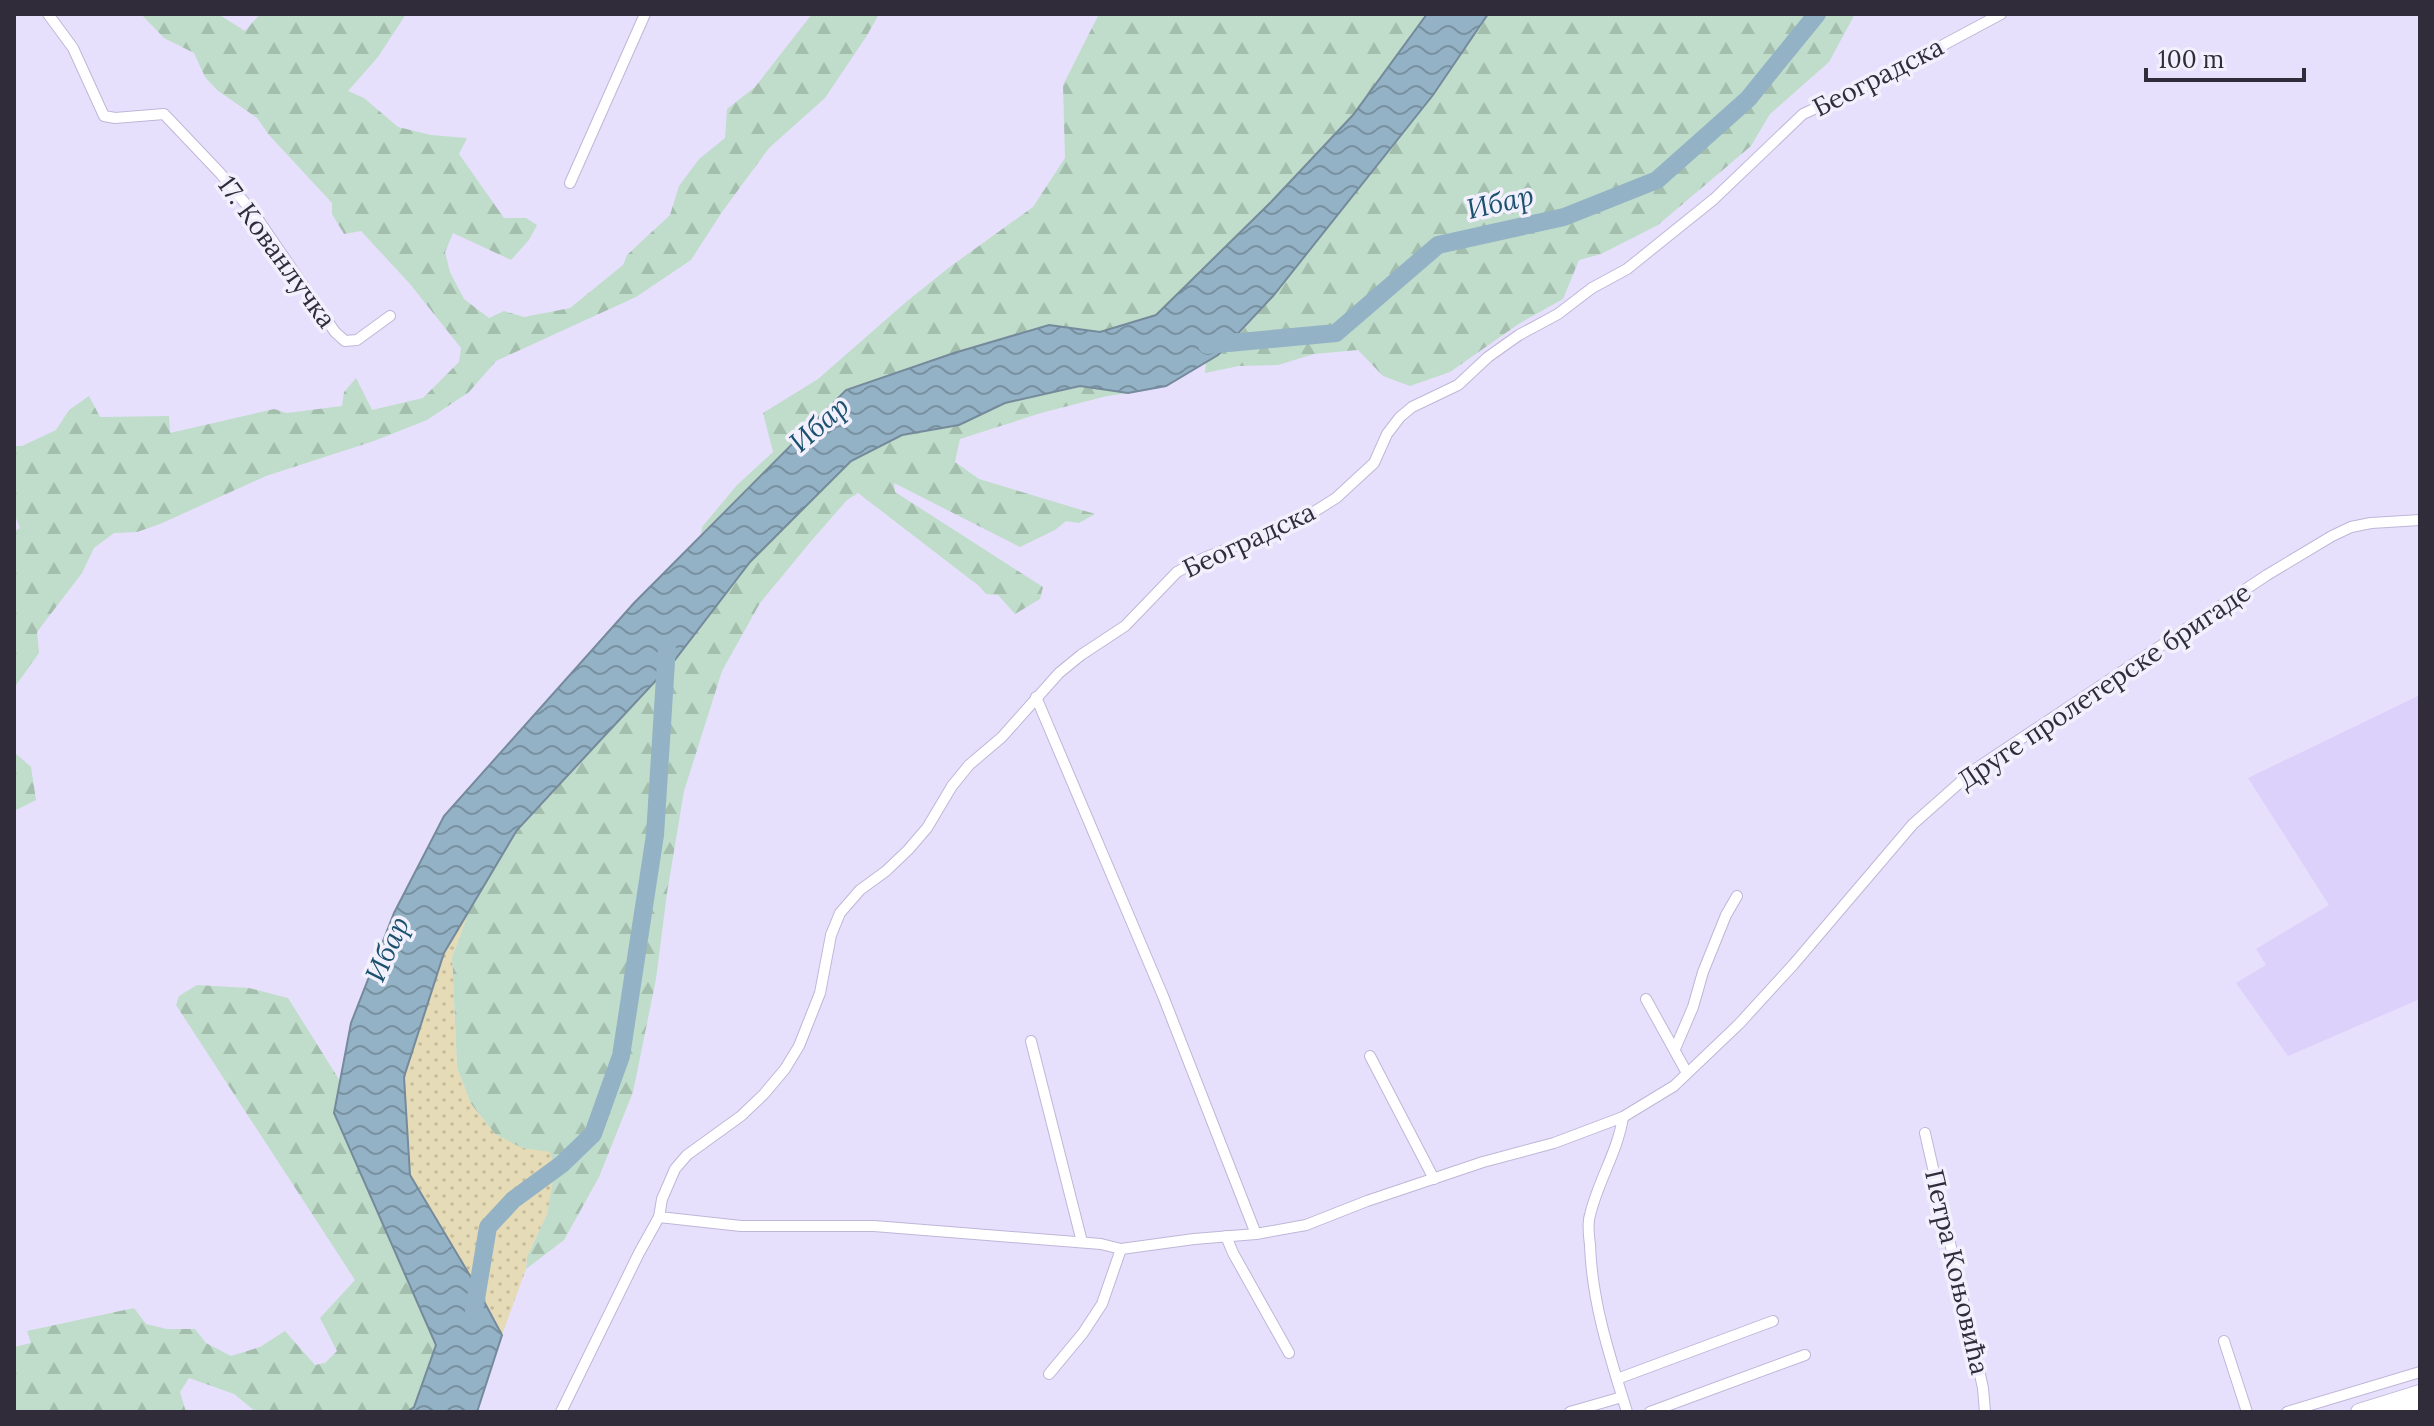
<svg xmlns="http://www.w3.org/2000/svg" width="2434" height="1426" font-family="Lora,serif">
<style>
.built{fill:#dbd1fa}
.forest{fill:url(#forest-firs)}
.sand{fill:url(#sand-dots)}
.water{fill:url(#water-waves);stroke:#758a9b;stroke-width:2}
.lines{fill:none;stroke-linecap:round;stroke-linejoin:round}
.river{stroke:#93b2c5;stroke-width:18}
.minor-casing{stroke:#bfb6d8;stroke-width:12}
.primary-casing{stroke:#bfb6d8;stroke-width:18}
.minor{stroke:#fff;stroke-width:10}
.primary{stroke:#fff;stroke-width:16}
.labels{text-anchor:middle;stroke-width:7;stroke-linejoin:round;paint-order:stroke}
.street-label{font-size:26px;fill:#302c3a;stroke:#f3f0fe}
.water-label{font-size:28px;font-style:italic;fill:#1c516e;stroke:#f3f0fe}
</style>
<defs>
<pattern id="forest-firs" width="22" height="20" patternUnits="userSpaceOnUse" patternTransform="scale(2)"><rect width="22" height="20" fill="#bfddca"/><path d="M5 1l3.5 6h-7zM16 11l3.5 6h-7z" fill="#a4beae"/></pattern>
<pattern id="sand-dots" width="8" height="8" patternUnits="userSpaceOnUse" patternTransform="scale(2)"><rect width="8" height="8" fill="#e5dbb6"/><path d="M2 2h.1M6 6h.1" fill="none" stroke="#c5bc9d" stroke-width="1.8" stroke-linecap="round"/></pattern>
<pattern id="water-waves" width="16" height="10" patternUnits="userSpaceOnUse" patternTransform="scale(2)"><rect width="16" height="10" fill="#93b2c5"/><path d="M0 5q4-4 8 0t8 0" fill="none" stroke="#7891a1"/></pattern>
</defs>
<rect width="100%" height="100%" fill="#e7e0fc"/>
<path class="built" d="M2420,695V999L2288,1056L2236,983L2266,965L2256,949L2329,905L2248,778Z"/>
<g class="forest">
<path d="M141,14H218L245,31L260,14H406L378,57L348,91L364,98L398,127L431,135L467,138L459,154L504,218H526L537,225L529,240L511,260L453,233L445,252L450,272L464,299L489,318L504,311L524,317L570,308L623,265L627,255L670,215L679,186L699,159L725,138L727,109L755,87L812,14H879L866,37L825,98L769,148L722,212L691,260L636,297L496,361L469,392L427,420L374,441L266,476L160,524L137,532L114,533L94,548L82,573L37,632L39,653L14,688V531L20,528L14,513V446H22L56,430L69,410L89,396L100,417L169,416L170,433L274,409L287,413L342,406L344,392L356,378L372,410L423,398L459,362L461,348L410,284L361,231L344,234L332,214V203L269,135L257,118L217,90L205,77L194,53L164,38Z"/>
<path d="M1099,14H1427L1353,115L1271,202L1156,315L1100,332L1049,325L954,353L846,390L701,534L702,527L737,485L773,452L763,413L818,379L906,302L951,266L1033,207L1065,158L1063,85Z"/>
<path d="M1485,14H1855L1829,62L1770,114L1751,146L1658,225L1601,254L1579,260L1563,299L1520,323L1450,372L1410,386L1383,376L1358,350L1314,354L1278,365L1239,366L1205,373L1206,362C1238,343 1277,290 1301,259C1364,179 1424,96 1485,14Z"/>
<path d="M1080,386L1128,393L1107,396L1041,413L960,439L955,462L979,479L1095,514L1079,523L1066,521L1055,530L1020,547L894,483L895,492L1043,587L1040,599L1015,614L998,595L986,594L979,586L858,493L847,500L812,540L760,603L722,671L684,791L667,893L656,979L633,1092L599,1177L564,1240L526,1269L527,1257L547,1214L550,1193L519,1148L495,1134L471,1104L457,1068L452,957L471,906L517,830L674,661L750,562L851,461L902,435L959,425L1005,403Z"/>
<path d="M14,752L31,767L36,800L14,811Z"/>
<path d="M197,985L249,988L288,998L340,1081L334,1113L436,1345L414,1407L407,1412H256L234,1394L189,1378L180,1392L186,1412H14V1347L31,1343L27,1331L134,1308L146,1324L167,1329H195L206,1343L231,1356L260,1347L285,1331L315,1365L325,1363L337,1351L320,1318L355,1280L176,1005L179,996Z"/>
</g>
<path class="sand" d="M471,906L452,957L457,1068L471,1104L495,1134L522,1148L550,1152L555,1169L547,1214L527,1257L526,1269L502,1335L410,1175L404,1077L446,948Z"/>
<path class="water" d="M1427,14H1488L1433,95L1273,296L1218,355L1166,386L1128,393L1080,386L1005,403L959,425L902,435L851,461L750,562L674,661L517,830L444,953L404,1077L410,1175L472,1279L502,1335L477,1412H407L414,1407L436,1345L334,1113L351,1023L394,913L444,816L634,603L846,390L954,353L1049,325L1100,332L1156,315L1271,202L1353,115Z"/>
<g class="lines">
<g class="river">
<path d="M1207,345L1336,333L1438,245L1564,217L1657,180L1748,99L1817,14"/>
<path d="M474,1311L488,1227L513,1200L562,1164L593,1134L621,1056L655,835L667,646"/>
</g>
<defs>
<g id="minor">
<path d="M48,14L73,48L104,116L115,118L164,114L220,173L255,215L335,332L345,341L357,340L390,316"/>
<path d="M570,183L645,14"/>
<path d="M1036,697L1163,996L1256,1234"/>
<path d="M1646,999L1687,1073"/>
<path d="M1031,1041L1082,1242"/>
<path d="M1675,1049L1693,1007L1703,972L1726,915L1737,896"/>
<path d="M1370,1056L1434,1179"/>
<path d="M1623,1117L1674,1086L1739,1024L1793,965L1913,824L1974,770L2267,575L2332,536L2351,527L2371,523L2420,520"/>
<path d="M1925,1133L1983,1388L1985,1412"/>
<path d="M659,1217L741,1226H874L1101,1244L1121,1249L1194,1239L1256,1234L1306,1225L1367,1201L1483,1162L1554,1143L1623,1117C1618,1151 1598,1181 1590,1215C1587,1224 1589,1236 1590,1245C1592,1303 1610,1357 1627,1412"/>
<path d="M1226,1236L1233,1253L1289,1353"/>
<path d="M2224,1341L2247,1412"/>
<path d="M1049,1374L1083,1333L1102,1304L1121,1249"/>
<path d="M1617,1379L1773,1321"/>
<path d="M561,1412L639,1253L659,1217L662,1199L675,1169L687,1155L741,1116L764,1094L785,1069L799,1046L820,993L831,935L840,913L860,890L886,871L908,850L927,828L952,786L969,765L1002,737L1059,673L1081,655L1125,626L1177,572L1204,558L1301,520L1336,498L1374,463L1387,434L1400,417L1412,407L1458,385L1488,357L1519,335L1558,314L1592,288L1627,269L1714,199L1803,114L1876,81L2001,14"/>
<path d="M1570,1412L1622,1397"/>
<path d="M1650,1412L1805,1355"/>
<path d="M2287,1412L2420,1372"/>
</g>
<g id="primary">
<path d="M2359,1412L2420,1393"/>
<path d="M2397,1412L2420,1405"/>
</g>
</defs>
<use href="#minor" class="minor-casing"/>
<use href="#primary" class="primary-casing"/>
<use href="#minor" class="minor"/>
<use href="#primary" class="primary"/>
</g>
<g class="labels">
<g class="street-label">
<text transform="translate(1878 77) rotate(-27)" y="9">Београдска</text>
<text transform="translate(277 252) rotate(54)" y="9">17. Кованлучка</text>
<text transform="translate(1249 540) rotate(-25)" y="9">Београдска</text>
<text transform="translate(2104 686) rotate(-34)" y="9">Друге пролетерске бригаде</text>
<text transform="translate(1957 1272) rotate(77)" y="9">Петра Коњовића</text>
</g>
<g class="water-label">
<text transform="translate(1500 202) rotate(-13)" y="10">Ибар</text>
<text transform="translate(819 424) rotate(-41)" y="10">Ибар</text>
<text transform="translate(387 949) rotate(-66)" y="10">Ибар</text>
</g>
</g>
<rect width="2434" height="1426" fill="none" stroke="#302c3a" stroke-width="32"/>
<path d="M2146 68v12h158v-12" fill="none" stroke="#302c3a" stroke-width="4"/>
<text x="2158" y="68" font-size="24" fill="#302c3a" stroke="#f3f0fe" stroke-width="6" paint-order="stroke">100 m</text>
</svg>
